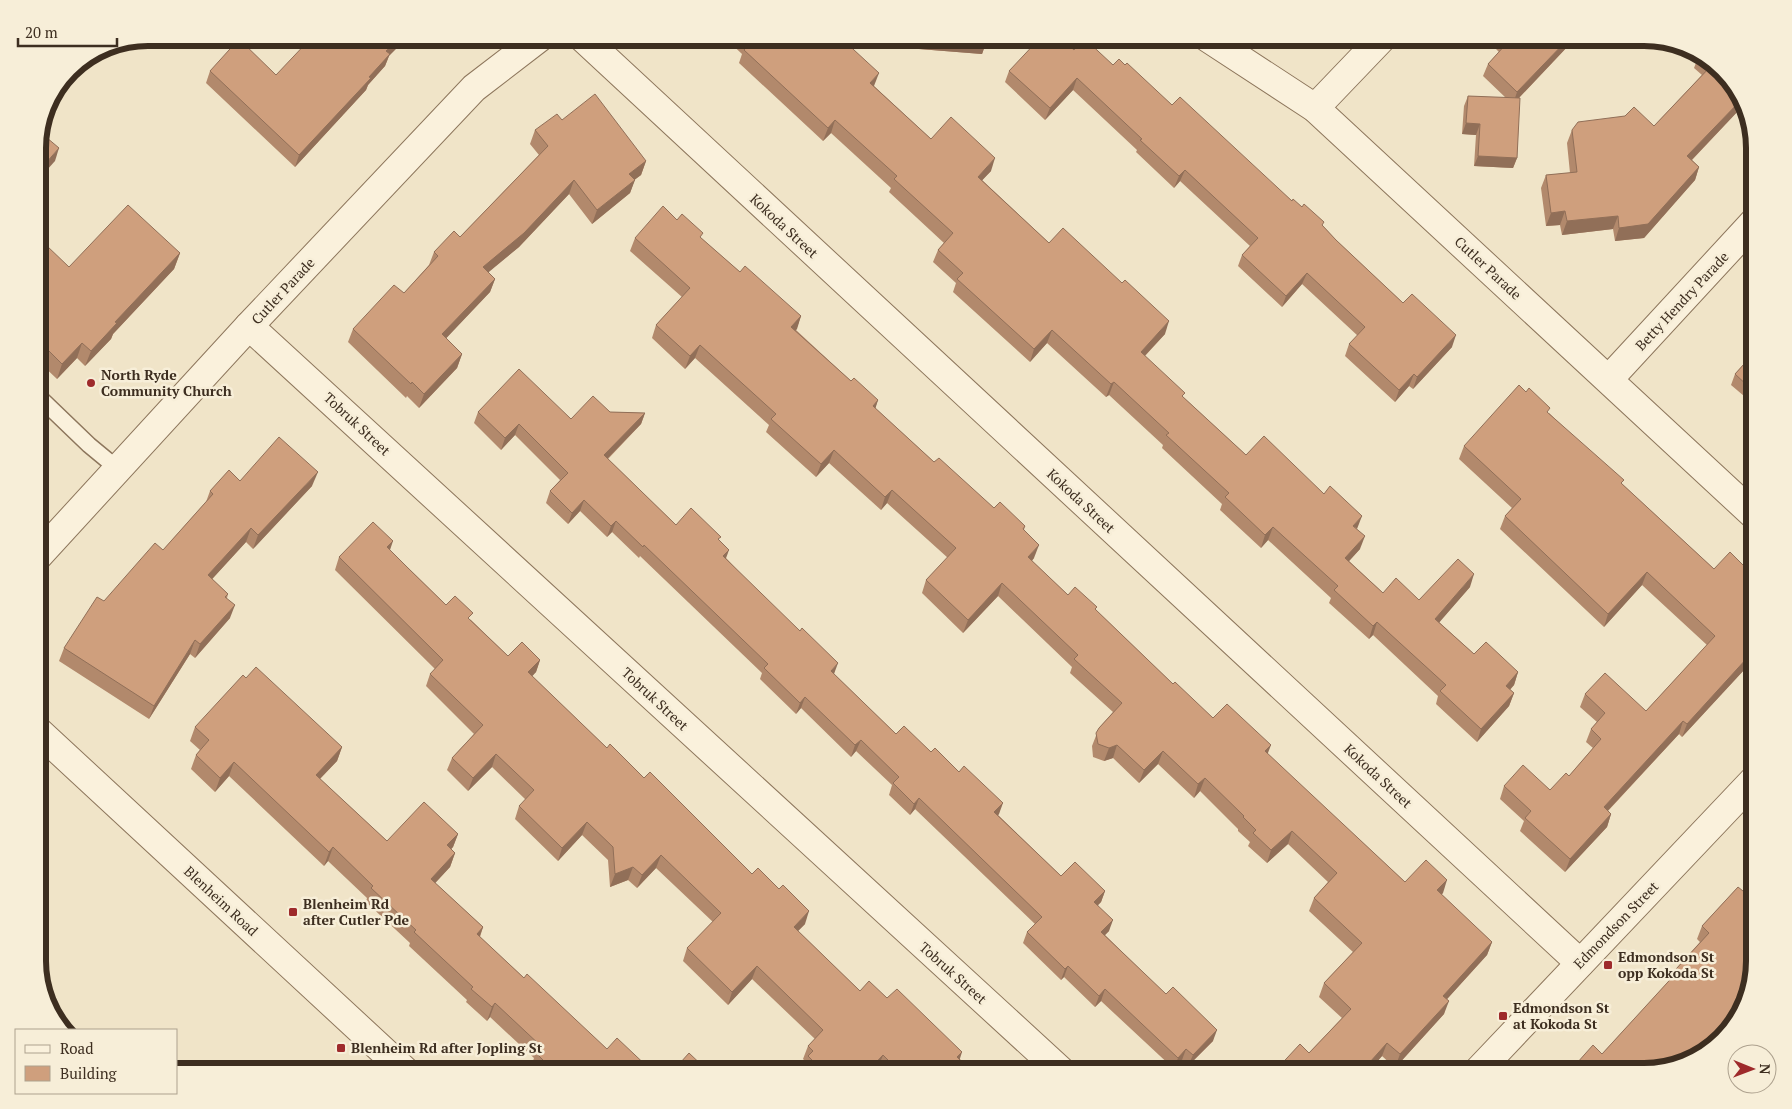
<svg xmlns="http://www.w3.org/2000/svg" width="1792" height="1109" font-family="'PT Serif',serif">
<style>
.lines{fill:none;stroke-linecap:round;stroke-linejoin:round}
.lane-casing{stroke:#8d765c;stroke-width:18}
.street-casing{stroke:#8d765c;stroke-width:30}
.lane{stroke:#faf1dc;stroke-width:15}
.street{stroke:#faf1dc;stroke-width:28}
.wall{fill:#b2896c}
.shaded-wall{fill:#916f58}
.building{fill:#cf9f7d;stroke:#916f58}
.poi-dot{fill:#9e2a2b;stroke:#f7eed8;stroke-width:2}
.labels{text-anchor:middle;stroke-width:5;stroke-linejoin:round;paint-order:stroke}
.street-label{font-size:14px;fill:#3d2e20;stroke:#f7eed8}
.poi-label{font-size:14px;font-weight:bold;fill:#3d2e20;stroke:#f7eed8;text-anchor:start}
.rim{fill:none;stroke:#3d2e20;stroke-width:6}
</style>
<rect width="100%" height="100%" fill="#f0e4c8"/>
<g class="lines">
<defs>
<path id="lane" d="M38,396L89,445L118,469"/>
<g id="street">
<path d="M583,38L1580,963"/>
<path d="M1208,38L1315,108L1754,515"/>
<path d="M1315,108L1382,38"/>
<path d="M249,326L1061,1071"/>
<path d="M1609,379L1754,222"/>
<path d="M38,556L249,326L474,88L539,38"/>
<path d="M38,731L405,1071"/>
<path d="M1478,1071L1754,780"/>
</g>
</defs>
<use href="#lane" class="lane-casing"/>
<use href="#street" class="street-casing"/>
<use href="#lane" class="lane"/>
<use href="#street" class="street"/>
</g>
<g class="wall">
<path d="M725,38H799L811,48L874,86L931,139L991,171L982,180L1049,243L1165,334L1145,356L1183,397L1246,455L1357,529L1360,549L1349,561L1383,593L1419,600L1470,587L1439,622L1474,654L1518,672L1514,685L1510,690L1514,693L1509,706L1477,742L1436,704L1438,696L1373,635L1369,639L1329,603L1331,598L1268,540L1261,548L1220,510L1222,504L1162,448L1163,445L1109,395L1106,397L1047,343L1030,362L953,292L956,283L933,262L938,250L944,243L889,192L891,188L831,133L823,141L739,63L742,54Z"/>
<path d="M920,38H987L986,43L982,54L919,49Z"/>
<path d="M1500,38H1584L1573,49L1569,45L1519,98L1517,158L1513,168L1474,166L1476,135L1462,134L1464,106L1468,96L1506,98L1483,76L1488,64L1499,52L1496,49Z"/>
<path d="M1594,38H1612L1603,47Z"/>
<path d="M1074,50L1113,65H1125L1172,105L1323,226L1336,240L1403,303L1452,347L1413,389L1409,386L1395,402L1345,356L1349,344L1358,336L1302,284L1282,307L1238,266L1242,255L1250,246L1180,181L1174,188L1136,152L1137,150L1073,90L1045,120L1005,82L1009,71Z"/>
<path d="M1699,55L1740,92L1746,113L1744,115L1739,110L1692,160L1699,167L1695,180L1644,238L1615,241L1613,229L1562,235L1560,225L1546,226L1541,188L1546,175L1570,173L1567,143L1572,130L1654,126L1702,75L1694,68Z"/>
<path d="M389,56L385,66L368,85L366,90L295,167L206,83L210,71L276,75Z"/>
<path d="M562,120L646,161L641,175L635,179L630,193L592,224L569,194L519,247L488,272L495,279L490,292L446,338L462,354L457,368L419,408L407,396L406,398L348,342L353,329L404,293L429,265L434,252L460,237L539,155L530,144L535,130Z"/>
<path d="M677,220L701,238L740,272L801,316L796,330L851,381L878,400L875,408L934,462L994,508L1025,526L1024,530L1034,558L1032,561L1068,595L1096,610L1173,684L1213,718L1267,754L1405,882L1443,893L1441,894L1492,942L1487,955L1447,999L1444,1014L1395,1068L1382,1056L1368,1072H1274L1309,1053L1342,1018L1319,997L1324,983L1353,952L1309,911L1314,898L1328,882L1288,844L1267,863L1248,846L1250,842L1238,831V829L1200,791L1194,798L1158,764L1139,783L1113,758L1104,761L1093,757L1092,746L1099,728L1113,712L1070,673L1072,667L998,596L963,633L922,593L926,580L948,558L887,503L881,510L829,463L816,477L766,432L769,425L695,358L685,369L652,338L656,325L682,297L630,251L635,238Z"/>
<path d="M180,253L174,269L113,334L111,339L85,366L77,358L57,379L38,361V254L69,267Z"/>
<path d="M1754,353V411L1743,401L1744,396L1731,385L1735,374Z"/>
<path d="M478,412L571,419L610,412L645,413L641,424L608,459L676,525L719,541L726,558L834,674L896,734L999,814L998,815L1061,876L1105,891L1101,902L1098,905L1109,931L1105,935L1213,1041L1188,1066L1182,1060L1174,1069L1101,1001L1095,1007L1064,977L1061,980L1023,943L1027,932L1035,924L915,809L910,815L889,795L892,785L856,751L851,757L801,708L796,714L760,679L762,673L640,556L639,558L612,532L607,537L580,511L568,524L546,503L550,491L560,480L515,435L501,450L474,423Z"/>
<path d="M1549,413L1622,484L1714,569L1754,576V582L1753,584L1754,585V680L1744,670L1682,737L1679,734L1608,811L1611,814L1607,827L1565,872L1520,831L1524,821L1500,799L1504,786L1550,790L1569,776L1593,748L1586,742L1591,729L1597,722L1580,707L1585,694L1646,711L1707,645L1642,585L1604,627L1500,529L1505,516L1512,508L1459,459L1464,446Z"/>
<path d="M240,481L312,486L253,549L246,542L212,579L228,594L227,598L230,618L195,658L190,654L149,719L59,661L64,648L104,601L163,550L206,502L210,491Z"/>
<path d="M390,550L446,605L471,620L508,656L540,660L536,672L532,676L607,748L644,778L752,874L805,924L798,931L860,991L887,998L960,1059L968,1068L967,1072H882L878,1068L875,1072H806L803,1069L806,1062L803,1059L808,1046L815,1039L752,979L728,1005L683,961L687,948L713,922L656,868L637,888L628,880L610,887L608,860L582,835L558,861L515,819L519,806L526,800L492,767L468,791L447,770L452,758L474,734L426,686L430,674L435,669L335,570L339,557Z"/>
<path d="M195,727L342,747L337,761L320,779L387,841L458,834L453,847L451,849L455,853L450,867L435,883L483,927L480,937L524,978L607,1049L653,1072H536L531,1067L534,1058L490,1017L487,1021L466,1002L467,1000L409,946L410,943L366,902L367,898L328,861L324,866L229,776L215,792L191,769L196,755L200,750L190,741Z"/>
<path d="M1738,887L1747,990L1746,991L1602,1054L1672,978L1676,969L1700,942L1697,939L1702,926Z"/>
</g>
<g class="shaded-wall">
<path d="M400,38H407L389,56L385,66L368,85L366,90L295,167L299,155L386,51Z"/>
<path d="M923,38L986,43L982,54L919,49Z"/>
<path d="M1569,38H1572L1569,45L1513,104L1517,92Z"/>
<path d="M1577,38H1584L1573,49Z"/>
<path d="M1607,38H1612L1603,47Z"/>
<path d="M879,73L874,86L865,96L870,83Z"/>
<path d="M1077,78L1073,90L1045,120L1050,108Z"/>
<path d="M1742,99V101L1739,110L1683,169L1687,156Z"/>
<path d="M835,120L831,133L823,141L828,128Z"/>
<path d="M1466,123L1480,124L1476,135L1462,134Z"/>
<path d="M59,148L55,161L38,180V172Z"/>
<path d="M1478,156L1517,158L1513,168L1474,166Z"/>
<path d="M995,158L991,171L973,190L978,177Z"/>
<path d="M646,161L641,175L624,188L629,174Z"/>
<path d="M1699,167L1695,180L1644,238L1615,241L1619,228Z"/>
<path d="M1185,170L1180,181L1174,188L1179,176Z"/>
<path d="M574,180L569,194L519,247L478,281L483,267Z"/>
<path d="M635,180L630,193L592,224L597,210Z"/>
<path d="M1565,211L1560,225L1546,226L1551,213Z"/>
<path d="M1618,216L1613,229L1562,235L1567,221Z"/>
<path d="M180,253L174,269L113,334L111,339L85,366L91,351L115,322Z"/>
<path d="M1307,273L1302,284L1282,307L1286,296Z"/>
<path d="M495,279L490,292L437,348L442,334Z"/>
<path d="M801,316L797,329L787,340L791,327Z"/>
<path d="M1169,321L1165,334L1136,365L1141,352Z"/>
<path d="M1052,330L1047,343L1030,362L1034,349Z"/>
<path d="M1456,335L1452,347L1413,389L1417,377Z"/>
<path d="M82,343L77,358L57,379L62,364Z"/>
<path d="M700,345L695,358L685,369L690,356Z"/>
<path d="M462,354L457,368L419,408L424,394Z"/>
<path d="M1414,374L1409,386L1395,402L1399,390Z"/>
<path d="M1114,382L1109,395L1106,397L1111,384Z"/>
<path d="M878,400L874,413L873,406Z"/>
<path d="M645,413L641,424L600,466L604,455Z"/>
<path d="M519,424L515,435L501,450L505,438Z"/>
<path d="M834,450L829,463L816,477L821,464Z"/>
<path d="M318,472L312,486L253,549L258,535Z"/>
<path d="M892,490L887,503L881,510L885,497Z"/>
<path d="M584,500L580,511L568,524L572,513Z"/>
<path d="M1362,516L1357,529L1353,526Z"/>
<path d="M616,521L612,532L607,537L611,526Z"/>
<path d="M1273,527L1268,540L1261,548L1265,535Z"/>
<path d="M251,528L246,542L203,589L208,575Z"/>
<path d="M1365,536L1360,549L1340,571L1345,558Z"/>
<path d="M393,541L389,553L387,547Z"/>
<path d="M1039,545L1034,558L1023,570L1028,557Z"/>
<path d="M729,550L725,561L723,556Z"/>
<path d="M1647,572L1642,585L1604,627L1608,614Z"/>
<path d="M1474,574L1470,587L1431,632L1435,619Z"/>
<path d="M1002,583L998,596L963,633L968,620Z"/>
<path d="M235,605L230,618L195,658L200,644Z"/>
<path d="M1377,622L1373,635L1369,639L1373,626Z"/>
<path d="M195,640L190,654L149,719L154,706Z"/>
<path d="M1748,657L1744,670L1682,737L1687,724Z"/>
<path d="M540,660L536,672L524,685L528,672Z"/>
<path d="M838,663L834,674L831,671Z"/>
<path d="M1518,672L1514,685L1501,699L1506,686Z"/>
<path d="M1514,693L1509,706L1477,742L1481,729Z"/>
<path d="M805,697L801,708L796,714L800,703Z"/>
<path d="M1683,721L1679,734L1599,820L1604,807Z"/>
<path d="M861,740L856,751L851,757L855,745Z"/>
<path d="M1117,745L1113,758L1104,761L1109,748Z"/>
<path d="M1271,745L1266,758L1265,751Z"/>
<path d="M342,747L337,761L311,788L316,775Z"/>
<path d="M1163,751L1158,764L1139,783L1144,770Z"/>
<path d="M496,754L492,767L468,791L473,778Z"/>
<path d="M234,762L229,776L215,792L220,778Z"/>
<path d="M1205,778L1200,791L1194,798L1198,784Z"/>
<path d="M919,798L915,809L910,815L914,804Z"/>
<path d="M1003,803L999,814L990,823L994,812Z"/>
<path d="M1611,814L1607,827L1565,872L1570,859Z"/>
<path d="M587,822L582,835L558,861L562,848Z"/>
<path d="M1292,831L1288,844L1267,863L1271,850Z"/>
<path d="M458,834L453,847L442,859L447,845Z"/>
<path d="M333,847L328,861L324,866L329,852Z"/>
<path d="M455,853L450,867L426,893L431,879Z"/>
<path d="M661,855L656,868L637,888L642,875Z"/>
<path d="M633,867L628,880L610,887L615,874Z"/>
<path d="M1447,880L1443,893L1433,904L1437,890Z"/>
<path d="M1105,891L1101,902L1090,913L1094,902Z"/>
<path d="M809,911L805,924L789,940L794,927Z"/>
<path d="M1113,920L1109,931L1097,943L1101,932Z"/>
<path d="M483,927L478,941L477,934Z"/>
<path d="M1492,942L1487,955L1438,1009L1443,996Z"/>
<path d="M757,966L752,979L728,1005L732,992Z"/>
<path d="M1068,966L1064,977L1061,980L1065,969Z"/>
<path d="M1750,979L1747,990L1737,1000L1742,987Z"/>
<path d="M1105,989L1101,1001L1095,1007L1099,996Z"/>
<path d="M1449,1001L1444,1014L1395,1068L1400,1054Z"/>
<path d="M495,1003L490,1017L487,1021L492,1007Z"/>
<path d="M1217,1030L1213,1041L1188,1066L1193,1055Z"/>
<path d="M1387,1043L1382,1056L1368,1072H1361Z"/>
<path d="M1186,1049L1182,1060L1174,1069L1178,1058Z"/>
<path d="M962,1052L958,1065L957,1057Z"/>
<path d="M883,1055L878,1068L875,1072H867Z"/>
</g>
<g class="building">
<path d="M311,38H400L386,51L390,54L369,77L371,78L299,155L210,71L239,39L276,75Z"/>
<path d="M743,38H799L811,48L820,38H841L879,73L870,83L931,139L951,117L995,158L978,177L1049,243L1063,228L1122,283L1125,280L1169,321L1141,352L1185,393L1182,396L1246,455L1264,436L1324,494L1330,486L1362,516L1353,526L1365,536L1345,558L1383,593L1396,578L1419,600L1458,559L1474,574L1435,619L1474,654L1486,642L1518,672L1506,686L1514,693L1481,729L1440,691L1446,685L1377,622L1373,626L1334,590L1338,586L1273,527L1265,535L1225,497L1229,493L1166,435L1169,433L1114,382L1111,384L1052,330L1034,349L957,279L963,273L938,250L953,233L894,179L897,176L835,120L828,128L744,50L750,43Z"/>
<path d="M923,38H987L986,43Z"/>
<path d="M1040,38H1061L1074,50L1084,38L1113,65L1119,59L1125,65L1127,63L1172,105L1180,97L1292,201L1293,199L1302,207L1304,204L1324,222L1322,225L1336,240L1403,303L1412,294L1456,335L1417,377L1414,374L1399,390L1349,344L1365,327L1307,273L1286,296L1242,255L1258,238L1185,170L1179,176L1140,140L1142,139L1077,78L1050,108L1009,71Z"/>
<path d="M1502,38H1569L1517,92L1488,64L1507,43Z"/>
<path d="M1700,53L1740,92L1742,99L1687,156L1699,167L1648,224L1619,228L1618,216L1567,221L1565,211L1551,213L1546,175L1577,172L1572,130L1578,122L1625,116L1634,107L1654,126L1711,66L1699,55Z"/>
<path d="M595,94L646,161L629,174L635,180L597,210L574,180L524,233L483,267L495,279L442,334L462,354L424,394L412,382L411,384L353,329L394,285L404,293L438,256L434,252L454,231L460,237L548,146L535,130L557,114L562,120Z"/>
<path d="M1468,96L1520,98L1517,158L1478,156L1480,124L1466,123Z"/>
<path d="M40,132L59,148L38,172V141Z"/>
<path d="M128,205L180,253L115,322L117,323L91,351L82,343L62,364L38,340V254L46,245L69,267Z"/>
<path d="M663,206L677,220L682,214L703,233L700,237L740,272L745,266L801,316L791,327L851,381L854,378L878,400L873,406L934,462L939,458L994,508L1000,502L1025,526L1023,529L1039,545L1028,557L1068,595L1075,587L1097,607L1095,609L1173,684L1175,682L1213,718L1227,704L1271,745L1265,751L1405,882L1426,860L1447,880L1437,890L1492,942L1443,996L1449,1001L1400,1054L1387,1043L1361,1072H1274L1300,1044L1309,1053L1351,1009L1324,983L1362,943L1314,898L1337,873L1292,831L1271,850L1253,833L1256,830L1243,817L1244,816L1205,778L1198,784L1163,751L1144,770L1117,745L1109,748L1098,744L1096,733L1099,728L1122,703L1074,659L1078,655L1002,583L968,620L926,580L956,548L892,490L885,497L834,450L821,464L771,419L776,414L700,345L690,356L656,325L690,288L635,238Z"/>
<path d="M1754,353V397L1746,390L1749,387L1735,374Z"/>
<path d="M519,369L571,419L593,396L610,412L645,413L604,455L676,525L691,508L721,537L718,539L729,550L723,556L800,631L802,628L838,663L831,671L896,734L904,726L931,752L935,748L959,772L964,766L1003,803L994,812L1061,876L1075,862L1105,891L1094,902L1113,920L1101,932L1166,994L1173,987L1217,1030L1193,1055L1186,1049L1178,1058L1105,989L1099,996L1068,966L1065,969L1027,932L1042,917L919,798L914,804L893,783L899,777L861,740L855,745L805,697L800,703L764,668L768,664L644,545L643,547L616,521L611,526L584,500L572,513L550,491L568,473L519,424L505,438L478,412Z"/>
<path d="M1519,385L1526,392L1529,388L1550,408L1547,412L1624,480L1621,483L1714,569L1730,552L1754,576V579L1751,582L1754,585V662L1748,657L1687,724L1683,721L1604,807L1611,814L1570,859L1525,818L1531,811L1504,786L1523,765L1550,790L1566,773L1569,776L1601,739L1591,729L1605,713L1585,694L1605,673L1646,711L1715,636L1647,572L1608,614L1505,516L1521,499L1464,446Z"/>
<path d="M279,437L318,472L258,535L251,528L208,575L228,594L225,597L235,605L200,644L195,640L154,706L64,648L97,597L104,601L155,543L163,550L213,494L210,491L229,470L240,481Z"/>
<path d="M373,522L393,541L387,547L408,568L446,605L455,596L473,613L468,618L508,656L522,642L540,660L528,672L607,748L610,744L644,778L650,772L752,874L758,868L779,889L783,885L809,911L794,927L860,991L869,981L887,998L897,989L962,1052L957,1057L968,1068L965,1072H900L883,1055L867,1072H824L808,1056L813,1051L808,1046L823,1030L757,966L732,992L687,948L721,913L661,855L642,875L633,867L615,874L613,847L587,822L562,848L519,806L534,790L496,754L473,778L452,758L483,725L430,674L443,660L339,557Z"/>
<path d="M256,667L342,747L316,775L387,841L424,802L458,834L447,845L455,853L431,879L483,927L477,934L524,978L527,974L607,1049L617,1038L653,1072H560L558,1070L557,1072H555L536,1053L542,1047L495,1003L492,1007L471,989L473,987L414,932L416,930L371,888L373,886L333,847L329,852L234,762L220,778L196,755L209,740L195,727L243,675L246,678Z"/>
<path d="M1754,879V961L1750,979L1742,987L1746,992L1740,1017L1699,1057L1644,1072H1569L1593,1045L1602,1054L1678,971L1676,969L1709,933L1702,926L1738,887L1743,891Z"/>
<path d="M689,1053L709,1072H672Z"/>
</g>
<g class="poi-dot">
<circle cx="91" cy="383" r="5"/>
<rect x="288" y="907" width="10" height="10" rx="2.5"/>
<rect x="1603" y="960" width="10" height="10" rx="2.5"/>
<rect x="1498" y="1011" width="10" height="10" rx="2.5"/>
<rect x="336" y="1043" width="10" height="10" rx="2.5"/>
</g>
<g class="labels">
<g class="street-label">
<text transform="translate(784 226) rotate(43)" y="5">Kokoda Street</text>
<text transform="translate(1488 268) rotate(43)" y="5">Cutler Parade</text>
<text transform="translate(283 291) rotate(-47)" y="5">Cutler Parade</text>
<text transform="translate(1682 301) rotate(-47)" y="5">Betty Hendry Parade</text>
<text transform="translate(357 424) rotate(43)" y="5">Tobruk Street</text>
<text transform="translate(1081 501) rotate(43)" y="5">Kokoda Street</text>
<text transform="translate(655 699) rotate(43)" y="5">Tobruk Street</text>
<text transform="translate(1378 776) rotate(43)" y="5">Kokoda Street</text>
<text transform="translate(221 901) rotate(43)" y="5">Blenheim Road</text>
<text transform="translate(1616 925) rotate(-46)" y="5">Edmondson Street</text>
<text transform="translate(953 973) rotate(42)" y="5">Tobruk Street</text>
</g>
<g class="poi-label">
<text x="101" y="380">North Ryde<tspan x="101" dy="16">Community Church</tspan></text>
<text x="303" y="909">Blenheim Rd<tspan x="303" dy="16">after Cutler Pde</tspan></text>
<text x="1618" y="962">Edmondson St<tspan x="1618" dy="16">opp Kokoda St</tspan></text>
<text x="1513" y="1013">Edmondson St<tspan x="1513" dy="16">at Kokoda St</tspan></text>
<text x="351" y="1053">Blenheim Rd after Jopling St</text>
</g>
</g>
<path d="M0 0H1792V1109H0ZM148 46H1644A102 102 0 0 1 1746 148V961A102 102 0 0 1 1644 1063H148A102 102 0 0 1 46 961V148A102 102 0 0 1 148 46Z" fill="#f7eed8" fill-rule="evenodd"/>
<path class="rim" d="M148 46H1644A102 102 0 0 1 1746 148V961A102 102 0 0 1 1644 1063H148A102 102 0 0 1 46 961V148A102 102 0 0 1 148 46Z"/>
<rect x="15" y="1029" width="162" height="65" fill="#f7eed8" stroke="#ada18e"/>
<rect x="25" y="1045" width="25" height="8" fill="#faf1dc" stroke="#ada18e"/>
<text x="60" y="1054" font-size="15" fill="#3d2e20">Road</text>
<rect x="25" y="1066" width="25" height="15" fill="#cf9f7d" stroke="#ada18e"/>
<text x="60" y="1079" font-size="15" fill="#3d2e20">Building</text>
<g transform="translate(1752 1069) rotate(91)"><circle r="24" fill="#f7eed8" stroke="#ada18e"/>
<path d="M0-4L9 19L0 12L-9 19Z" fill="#9e2a2b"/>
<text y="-8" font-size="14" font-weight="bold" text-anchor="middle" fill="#3d2e20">N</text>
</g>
<path d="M18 38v8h99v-8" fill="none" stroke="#3d2e20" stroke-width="2.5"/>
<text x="25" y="38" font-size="15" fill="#3d2e20" stroke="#f7eed8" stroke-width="4" paint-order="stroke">20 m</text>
</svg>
